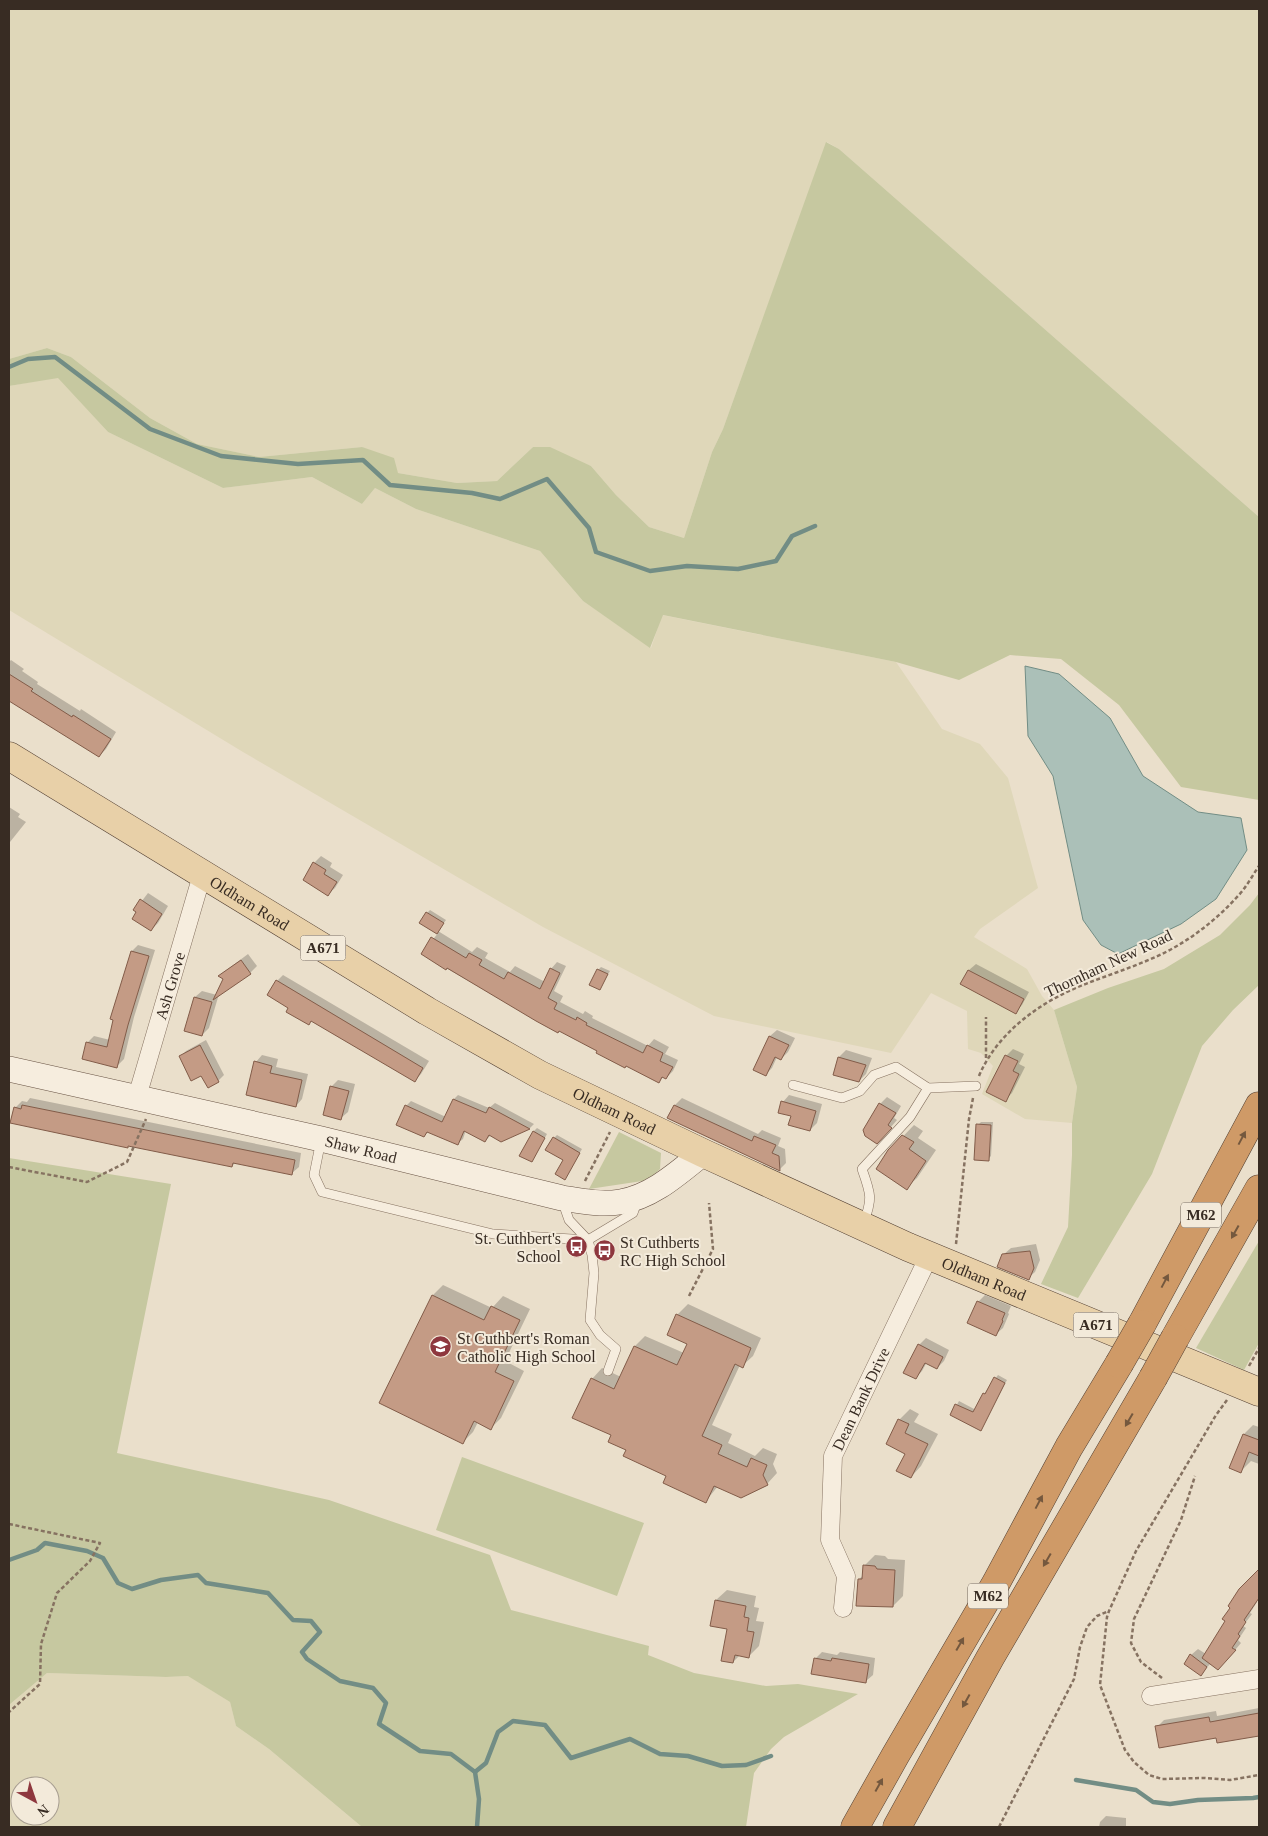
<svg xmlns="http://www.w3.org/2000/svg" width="1268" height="1836" font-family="'Times New Roman',serif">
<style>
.farmland{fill:#dfd7b9;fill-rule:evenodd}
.green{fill:#c6c8a0}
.water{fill:#abc0b8;stroke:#728d85}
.shadow{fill:#0003}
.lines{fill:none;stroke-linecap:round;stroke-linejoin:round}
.stream{stroke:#728d85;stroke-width:4.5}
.building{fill:#c49b85;stroke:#825c49}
.lane-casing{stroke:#867261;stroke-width:10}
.street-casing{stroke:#867261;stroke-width:19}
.secondary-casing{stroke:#685344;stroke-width:26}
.primary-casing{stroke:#544134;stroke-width:29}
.highway-casing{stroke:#544134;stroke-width:29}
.path{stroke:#867261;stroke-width:2.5;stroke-dasharray:4 2.5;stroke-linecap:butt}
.lane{stroke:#f6edde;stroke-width:9}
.street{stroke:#f6edde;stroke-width:18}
.secondary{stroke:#f6edde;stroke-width:25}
.primary{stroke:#e8d0a8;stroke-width:28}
.highway{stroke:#cf9a67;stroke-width:28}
.highway-bridge-casing{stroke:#544134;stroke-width:29;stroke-linecap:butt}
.highway-bridge{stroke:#cf9a67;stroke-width:28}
.oneway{fill:#74583e}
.labels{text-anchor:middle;stroke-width:4;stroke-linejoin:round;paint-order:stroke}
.shield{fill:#f3eada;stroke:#70655a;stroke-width:1}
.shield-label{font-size:15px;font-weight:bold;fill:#382c23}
.street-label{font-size:16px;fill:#382c23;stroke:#f3eada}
.poi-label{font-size:16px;fill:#382c23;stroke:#f3eada;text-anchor:start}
</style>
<rect width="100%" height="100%" fill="#eadfcb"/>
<g class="farmland">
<path d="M9,9H1259V517L839,149L827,142L723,429L712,452L684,538L649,527L616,495L591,466L533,447L497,481L457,483L398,473L362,447L259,457L197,444L150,418L71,357L47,348L9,359Z"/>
<path d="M58,377L108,432L223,488L312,477L362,504L375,488L416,509L540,551L583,601L651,648L662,615L896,662L942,729L980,744L1008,778L1038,888L980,929L974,937L1027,969L1042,996L1054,1010L1077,1087L1072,1123L1025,1119L982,1094L993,1066L981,1053L968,1049L967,1011L931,993L891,1053L714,1016L543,927L243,752L9,610V386Z"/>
<path d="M47,1673L166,1677L189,1676L230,1702L236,1726L269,1749L362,1827H9V1705ZM20,1786H50V1816H20Z"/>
</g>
<g class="green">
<path d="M826,142L839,149L1259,517V800L1181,787L1119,705L1061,659L1010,655L959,680L896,662L663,615L650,648L583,601L540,551L416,509L375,488L362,504L312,477L223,488L108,432L58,378L9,386V359L47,348L71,357L150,418L197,444L259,457L362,447L394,458L398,473L457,483L497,481L533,447H550L591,466L616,495L649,527L684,538L712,452L723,429Z"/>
<path d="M1259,893V985L1233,1010L1202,1046L1152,1174L1078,1298L1041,1284L1068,1227L1072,1155V1123L1077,1087L1054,1010L1108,988L1164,969L1220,935L1250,905Z"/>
<path d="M619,1132L661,1153L660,1169L649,1180L589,1189Z"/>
<path d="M9,1158L171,1184L117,1453L329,1500L490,1555L511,1610L649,1646L648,1655L694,1673L766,1686L798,1684L858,1694L784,1737L771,1749L754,1773L746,1827H362L269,1749L236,1726L230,1702L188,1676L166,1677L47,1673L9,1705Z"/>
<path d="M1259,1241V1343L1244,1370L1196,1348Z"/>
<path d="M462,1457L644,1523L617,1596L436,1530Z"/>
</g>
<path class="water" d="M1025,666L1059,674L1110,718L1143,776L1198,812L1241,818L1247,850L1216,899L1181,924L1118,954L1101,945L1083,920L1053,776L1028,736Z"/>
<g class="shadow">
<path d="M11,660L24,669L22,671L38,682L37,684L80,711L81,709L116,732L106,749L99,756L9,699V662Z"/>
<path d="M9,807L20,814L18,817L26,822L10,842L9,841Z"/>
<path d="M321,856L332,863L330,867L343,875L335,888L328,894L314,863Z"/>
<path d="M148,893L168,906L158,923L151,930L135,910Z"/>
<path d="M430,910L446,920L438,931L472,952L477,947L488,953L485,958L510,972L515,966L545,982L551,969L557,962L566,966L554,991L563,996L560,1002L583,1014L585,1011L593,1016L592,1018L648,1046L654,1039L669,1047L665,1054L678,1060L673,1071L666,1078L664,1076L659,1081L560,1030L536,1020L422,954L438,933L427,913Z"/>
<path d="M138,945L155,950L134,1017L124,1059L117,1066L87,1043L94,1036L110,1040L132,951Z"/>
<path d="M248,954L257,966L250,973L219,994L209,1028L202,1035L195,997L202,991L217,995L225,979L220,975Z"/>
<path d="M976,964L1029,992L1022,1005L1016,1012L962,984L969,970Z"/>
<path d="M601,967L610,971L600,988L598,970Z"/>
<path d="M283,975L429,1061L421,1074L415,1080L290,1007L277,981Z"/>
<path d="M777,1030L795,1038L788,1052L781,1059L777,1057L772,1068L765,1075L754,1070L770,1036Z"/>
<path d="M206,1040L224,1075L218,1081L180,1057L186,1051Z"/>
<path d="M1013,1049L1024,1054L1019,1064L1025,1067L1012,1093L1005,1100L1006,1056Z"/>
<path d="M846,1050L872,1058L866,1074L859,1081L835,1074L839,1057Z"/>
<path d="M262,1055L278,1059L276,1067L308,1074L302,1099L296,1106L256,1062Z"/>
<path d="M338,1080L355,1084L348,1112L341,1118L331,1087Z"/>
<path d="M458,1095L489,1108L495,1103L534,1124L530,1128L501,1140L491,1135L485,1141L466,1130L463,1139L458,1143L429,1131L424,1136L406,1106L411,1101L446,1117L454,1099Z"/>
<path d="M789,1095L822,1104L817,1123L810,1130L792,1115L783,1102Z"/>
<path d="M887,1097L901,1106L894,1118L897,1120L884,1135L880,1104Z"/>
<path d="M30,1098L301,1153L299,1167L292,1173L236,1162L232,1166L15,1108L22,1101L27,1102Z"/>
<path d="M682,1098L758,1134L762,1130L781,1138L778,1146L785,1149L786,1163L780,1169L669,1118L675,1105Z"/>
<path d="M981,1122H993L991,1156L988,1159L978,1125Z"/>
<path d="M914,1125L923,1131L918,1138L936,1150L917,1178L906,1188L889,1151Z"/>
<path d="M537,1128L547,1134L532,1161L534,1131Z"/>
<path d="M557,1135L582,1149L565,1178L564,1159L554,1138Z"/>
<path d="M1036,1244L1040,1260L1035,1272L1028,1278L1003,1255L1011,1248Z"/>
<path d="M443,1285L492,1308L503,1296L530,1309L505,1361L524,1371L501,1418L491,1428L478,1422L473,1432L463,1442L433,1295Z"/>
<path d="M985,1295L1011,1306L1008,1313L1009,1314L1003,1328L996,1334L978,1302Z"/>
<path d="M688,1304L761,1338L753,1356L742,1366L740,1365L712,1425L732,1434L728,1443L755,1456L763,1448L777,1454L773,1464L777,1473L767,1484L718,1486L706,1501L628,1449L613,1435L592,1379L602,1368L621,1377L635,1346L645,1336L684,1353L688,1344L677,1315Z"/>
<path d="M926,1338L949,1350L944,1361L937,1368L927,1362L922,1371L915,1378L919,1345Z"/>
<path d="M998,1375L1007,1380L981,1429L952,1414L959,1401L976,1410L984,1394Z"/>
<path d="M910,1409L919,1414L914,1422L938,1434L921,1466L911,1477L899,1420Z"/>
<path d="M1253,1425L1259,1427V1464L1251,1461L1241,1471L1244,1434Z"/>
<path d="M875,1555L885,1556L888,1559L905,1560L903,1596L893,1606L859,1579L864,1575V1566Z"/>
<path d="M1259,1571V1593L1253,1599L1257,1602L1250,1613L1252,1614L1243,1626L1246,1628L1238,1640L1241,1643L1225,1662L1211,1663L1201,1674L1191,1655L1198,1649L1206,1654L1227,1621L1240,1589Z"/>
<path d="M727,1590L756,1596L754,1607L759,1608L756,1621L764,1622L759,1646L748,1657L740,1655L733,1662L729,1628L716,1600Z"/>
<path d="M822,1652L837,1655L840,1652L875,1658L873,1675L866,1681L815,1659Z"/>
<path d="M1259,1708V1733L1218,1741L1217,1736L1157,1727L1164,1720L1216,1711L1217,1716Z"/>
<path d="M1106,1816L1126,1818V1827H1099L1100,1822Z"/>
</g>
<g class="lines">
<g class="stream">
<path d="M9,367L28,359L55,357L150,429L221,456L298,464L363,460L390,485L472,493L500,499L547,479L589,528L596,552L650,571L687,566L738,569L776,561L792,536L815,526"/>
<path d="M9,1560L37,1550L45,1543L87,1551L103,1558L118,1583L132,1589L161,1580L198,1575L206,1583L268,1593L293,1620L311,1621L320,1632L302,1652L307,1659L340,1681L373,1688L386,1703L379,1724L420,1751L451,1754L475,1772L486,1763L498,1732L513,1721L545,1725L571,1758L630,1739L660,1754L688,1756L722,1766L746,1765L771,1756"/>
<path d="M475,1772L479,1799L477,1827"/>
<path d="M1076,1780L1136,1790L1153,1802L1170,1804L1198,1800L1253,1798L1259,1797"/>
</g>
</g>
<g class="building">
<path d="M9,674L33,689L31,691L72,717L73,715L111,739L99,757L9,701Z"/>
<path d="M313,862L326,870L324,874L337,882L328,896L303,880Z"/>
<path d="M140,899L162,914L151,931L132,919L136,912L133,910Z"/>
<path d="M426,912L444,923L437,934L419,923Z"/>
<path d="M431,937L466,958L469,953L482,960L479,965L504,979L508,972L540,989L550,968L560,973L548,998L557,1003L554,1009L576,1020L577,1017L587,1023L586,1025L643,1053L647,1045L663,1053L660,1061L673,1067L666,1079L662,1077L659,1083L626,1066L625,1068L596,1053L597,1051L559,1031L558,1033L536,1021L447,968L446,970L421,954Z"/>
<path d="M131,951L149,956L128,1025L117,1068L82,1059L86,1042L107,1047L113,1020L110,1019Z"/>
<path d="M241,960L251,974L213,1000L223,979L218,976Z"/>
<path d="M597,969L608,974L600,990L589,985Z"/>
<path d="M968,970L1024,999L1016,1014L960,984Z"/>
<path d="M276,980L423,1068L415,1082L311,1021L309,1025L286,1012L288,1008L267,995Z"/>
<path d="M194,997L212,1002L202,1036L184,1031Z"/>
<path d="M769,1036L789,1045L781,1060L775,1057L766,1076L753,1070Z"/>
<path d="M200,1045L219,1082L208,1088L201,1076L191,1081L179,1056Z"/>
<path d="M1005,1055L1018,1061L1013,1071L1019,1074L1006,1102L986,1092Z"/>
<path d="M838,1057L866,1065L859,1082L833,1075Z"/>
<path d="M254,1061L272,1066L270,1073L302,1080L296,1107L246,1095Z"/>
<path d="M330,1086L349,1091L341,1120L323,1115Z"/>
<path d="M453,1099L486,1113L489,1107L530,1129L501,1142L489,1135L485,1142L464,1131L458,1145L427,1132L424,1137L396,1125L405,1105L442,1122Z"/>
<path d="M781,1101L816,1111L810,1131L788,1125L791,1116L778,1113Z"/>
<path d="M879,1103L896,1113L888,1125L892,1128L877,1144L865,1136L863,1130Z"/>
<path d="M22,1105L295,1160L292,1175L233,1163L232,1167L128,1146V1148L10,1123L14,1107L21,1109Z"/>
<path d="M674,1105L752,1141L754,1136L776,1145L772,1153L779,1156L780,1171L667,1118Z"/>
<path d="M976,1124L991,1125L989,1161L974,1160Z"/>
<path d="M533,1131L545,1138L532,1162L519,1156Z"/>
<path d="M902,1135L914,1142L909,1149L926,1161L907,1190L876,1169L888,1150Z"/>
<path d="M553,1137L580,1153L565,1180L555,1174L563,1160L545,1150Z"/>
<path d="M1030,1251L1034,1268L1029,1280L997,1267L1002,1254Z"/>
<path d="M432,1295L484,1320L491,1306L520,1320L495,1372L514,1381L491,1430L474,1421L463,1444L379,1403Z"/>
<path d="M977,1301L1005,1313L1002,1320L1003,1321L996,1336L967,1323Z"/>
<path d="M676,1314L751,1348L743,1368L735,1364L702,1436L722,1445L718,1454L747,1467L751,1458L767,1465L763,1475L768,1485L741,1498L714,1486L706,1503L663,1483L666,1476L623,1456L626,1450L608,1442L611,1435L572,1418L591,1378L614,1389L634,1346L677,1365L687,1344L667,1335Z"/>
<path d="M918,1344L943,1357L937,1369L925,1363L916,1379L903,1373Z"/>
<path d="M994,1377L1005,1383L981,1431L950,1415L955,1404L973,1412L983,1393L985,1394Z"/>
<path d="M898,1419L909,1424L905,1433L928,1444L911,1478L896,1471L905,1454L886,1444Z"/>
<path d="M1243,1434L1259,1440V1456L1249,1452L1241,1473L1229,1468Z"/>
<path d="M863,1565L875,1566L877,1569L895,1570L893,1607L856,1606L858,1579H862Z"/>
<path d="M1259,1569V1598L1244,1620L1246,1622L1238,1634L1240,1636L1232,1648L1236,1650L1218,1670L1202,1658L1225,1621L1222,1619L1230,1608L1228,1606L1239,1589Z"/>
<path d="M715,1600L746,1606L744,1617L749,1618L747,1631L754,1632L749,1658L735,1655L733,1663L721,1661L727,1629L710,1626Z"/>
<path d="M1190,1654L1207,1667L1201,1676L1184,1664Z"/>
<path d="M814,1658L831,1661L832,1658L869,1664L866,1683L811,1674Z"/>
<path d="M1259,1713V1736L1217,1743L1216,1738L1159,1748L1155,1726L1209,1717L1210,1722Z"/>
</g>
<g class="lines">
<defs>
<g id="lane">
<path d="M793,1085L842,1098L860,1091L874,1075L896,1067L928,1088L976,1086"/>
<path d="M321,1140L314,1175L322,1192L493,1234L588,1240L633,1213L637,1202"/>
<path d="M562,1200L569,1220L588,1240L592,1255L594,1273L590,1320L600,1335L616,1349L608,1371"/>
<path d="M863,1224C873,1199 871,1194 862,1169L910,1117L928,1088"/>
</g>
<g id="street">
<path id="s1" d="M137,1097L202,875"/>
<path id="s2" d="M843,1608L846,1576L830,1540L833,1456L929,1256"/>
<path d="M1151,1696L1259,1679"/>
</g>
<g id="secondary">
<path id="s3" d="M9,1069L321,1139L562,1198C581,1201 600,1205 620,1202C652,1197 678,1173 703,1153"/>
</g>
<g id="primary">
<path id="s4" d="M9,756L427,1011L540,1075L703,1153L908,1247L1259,1392"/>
</g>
<g id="highway">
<path d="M1142,1324L1259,1106"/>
<path d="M1175,1338L1259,1189"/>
<path d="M855,1827L895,1756L996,1583L1069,1447L1119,1364"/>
<path d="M897,1827L990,1658L1153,1378"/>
</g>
</defs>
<use href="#lane" class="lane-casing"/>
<use href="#street" class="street-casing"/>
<use href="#secondary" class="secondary-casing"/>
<use href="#primary" class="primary-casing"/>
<use href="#highway" class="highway-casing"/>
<g class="path">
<path d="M986,1058V1017"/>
<path d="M979,1076C996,1035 1037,1004 1078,987C1107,975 1138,966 1166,952C1193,938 1217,919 1237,897C1246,888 1252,876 1259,866"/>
<path d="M9,1167L87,1182L127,1162L146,1119"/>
<path d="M585,1181L610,1132"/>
<path d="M956,1244L969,1119L973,1098"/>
<path d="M689,1296L713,1249L709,1203"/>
<path d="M1249,1366L1259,1348"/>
<path d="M1227,1400L1216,1415L1136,1551L1109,1611L1107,1617L1100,1685L1125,1750L1134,1762L1149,1775L1162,1779L1204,1778L1230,1780L1259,1775"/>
<path d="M9,1524L100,1543L90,1561L57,1593L41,1644L40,1684L9,1712"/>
<path d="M1162,1678L1141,1662L1131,1643L1134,1619L1181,1520L1195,1476"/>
<path d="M999,1827L1074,1679L1080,1647L1087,1627L1097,1616L1109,1611"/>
</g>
<use href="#lane" class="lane"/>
<use href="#street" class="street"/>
<use href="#secondary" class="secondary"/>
<use href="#primary" class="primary"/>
<use href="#highway" class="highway"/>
<defs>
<g id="highway-bridge">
<path d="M1119,1364L1142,1324"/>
<path d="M1153,1378L1175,1338"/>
</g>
</defs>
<use href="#highway-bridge" class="highway-bridge-casing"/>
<use href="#highway-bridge" class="highway-bridge"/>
</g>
<defs><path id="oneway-solid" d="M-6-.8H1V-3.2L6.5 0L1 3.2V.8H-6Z" transform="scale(1.25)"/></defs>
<g class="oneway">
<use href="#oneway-solid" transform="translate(1242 1138) rotate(-62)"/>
<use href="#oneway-solid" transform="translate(1235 1232) rotate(119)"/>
<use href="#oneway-solid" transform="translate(1165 1281) rotate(-62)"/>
<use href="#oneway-solid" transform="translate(1129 1420) rotate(120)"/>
<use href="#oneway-solid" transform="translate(1039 1502) rotate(-62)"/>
<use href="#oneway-solid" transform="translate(1047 1560) rotate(120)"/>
<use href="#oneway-solid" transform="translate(960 1644) rotate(-60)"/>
<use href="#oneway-solid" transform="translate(966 1701) rotate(119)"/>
<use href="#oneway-solid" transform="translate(879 1785) rotate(-61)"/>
</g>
<defs>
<symbol id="bus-disc" viewBox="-11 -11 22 22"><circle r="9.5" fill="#8e373e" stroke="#f3eada"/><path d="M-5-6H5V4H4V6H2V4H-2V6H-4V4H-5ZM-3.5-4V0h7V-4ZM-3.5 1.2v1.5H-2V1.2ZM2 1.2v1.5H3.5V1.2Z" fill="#fff"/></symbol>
<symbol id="school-disc" viewBox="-11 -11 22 22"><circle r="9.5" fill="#8e373e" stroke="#f3eada"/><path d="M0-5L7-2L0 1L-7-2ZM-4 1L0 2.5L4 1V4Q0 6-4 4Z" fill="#fff"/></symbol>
</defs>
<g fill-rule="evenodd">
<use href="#bus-disc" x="564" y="1234" width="25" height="25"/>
<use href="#bus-disc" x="592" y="1238" width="25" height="25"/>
<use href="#school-disc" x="428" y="1334" width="25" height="25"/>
</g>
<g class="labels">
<g class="shield">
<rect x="300.5" y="935.5" width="45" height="25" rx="4"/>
<rect x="1181" y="1202.5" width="40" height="25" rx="4"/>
<rect x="1073.5" y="1312.5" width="45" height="25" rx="4"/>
<rect x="968" y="1583.5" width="40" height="25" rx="4"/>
</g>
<g class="shield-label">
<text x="323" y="953">A671</text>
<text x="1201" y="1220">M62</text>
<text x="1096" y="1330">A671</text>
<text x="988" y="1601">M62</text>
</g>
<g class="street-label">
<text dy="6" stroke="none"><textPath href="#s4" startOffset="282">Oldham Road</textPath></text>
<text transform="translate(1108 963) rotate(-25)" y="6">Thornham New Road</text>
<text dy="6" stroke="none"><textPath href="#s1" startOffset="116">Ash Grove</textPath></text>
<text dy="6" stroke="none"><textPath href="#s4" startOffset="702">Oldham Road</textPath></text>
<text dy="6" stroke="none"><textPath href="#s3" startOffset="361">Shaw Road</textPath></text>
<text dy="6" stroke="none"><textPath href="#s4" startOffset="1108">Oldham Road</textPath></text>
<text dy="6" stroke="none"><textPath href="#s2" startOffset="219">Dean Bank Drive</textPath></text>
</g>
<g class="poi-label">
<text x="561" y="1244" text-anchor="end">St. Cuthbert's<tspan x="561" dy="18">School</tspan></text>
<text x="620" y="1248">St Cuthberts<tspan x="620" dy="18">RC High School</tspan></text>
<text x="457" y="1344">St Cuthbert's Roman<tspan x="457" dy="18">Catholic High School</tspan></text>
</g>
</g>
<rect width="1268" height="1836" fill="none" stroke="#382c23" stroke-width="20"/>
<g transform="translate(35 1801) rotate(140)"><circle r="24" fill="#f3eada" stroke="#a89e91"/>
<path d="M0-4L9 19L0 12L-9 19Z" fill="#8e373e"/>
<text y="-8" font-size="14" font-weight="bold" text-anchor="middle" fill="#382c23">N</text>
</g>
</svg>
